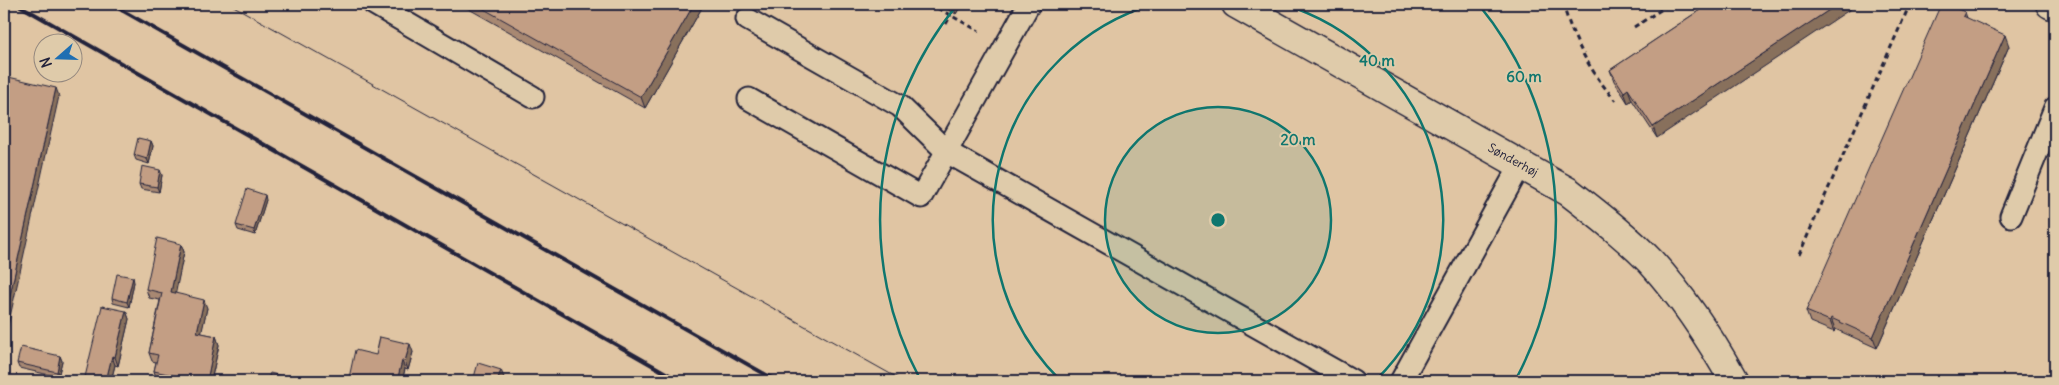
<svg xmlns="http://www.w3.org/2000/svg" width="2059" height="385" font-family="Delius,sans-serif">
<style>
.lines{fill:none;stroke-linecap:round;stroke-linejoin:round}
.lane-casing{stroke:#22223b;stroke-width:25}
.street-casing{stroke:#22223b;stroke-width:31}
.path{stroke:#22223b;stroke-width:3;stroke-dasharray:5 4;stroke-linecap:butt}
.lane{stroke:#dfcbaa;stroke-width:21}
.street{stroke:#dfcbaa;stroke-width:28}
.tram{stroke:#22223b;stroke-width:1}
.rail{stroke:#22223b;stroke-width:4}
.wall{fill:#a88872;stroke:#22223b}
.shaded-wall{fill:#886f5c;stroke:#22223b}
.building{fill:#c39e84;stroke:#22223b}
.ring{fill:none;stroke:#0f766e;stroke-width:2.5}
.labels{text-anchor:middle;stroke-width:4;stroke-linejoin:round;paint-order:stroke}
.street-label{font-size:12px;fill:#22223b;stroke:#dfcbaa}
.centre{fill:#0f766e;stroke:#dfcbaa;stroke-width:2.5}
.ring-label{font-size:15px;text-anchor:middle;font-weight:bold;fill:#0f766e;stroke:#dfcbaa;stroke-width:4;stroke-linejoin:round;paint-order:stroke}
</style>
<rect width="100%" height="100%" fill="#e0c5a3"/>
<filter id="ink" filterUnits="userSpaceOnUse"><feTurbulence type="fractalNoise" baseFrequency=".02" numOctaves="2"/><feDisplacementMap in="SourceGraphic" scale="10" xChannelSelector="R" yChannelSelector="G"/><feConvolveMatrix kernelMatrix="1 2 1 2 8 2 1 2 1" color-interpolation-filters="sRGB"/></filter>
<g filter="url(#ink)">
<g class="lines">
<defs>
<g id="lane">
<path d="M374,4L533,97"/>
<path d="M747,19L900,106L947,152L1353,381"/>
<path d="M749,99L921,197L1029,4"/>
<path d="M2011,216L2055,108"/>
<path d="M1401,381L1521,164"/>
</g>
<g id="street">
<path d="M1236,4L1569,192C1597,214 1626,236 1651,262C1684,298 1710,338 1734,381"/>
<path d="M2050,4L2055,6"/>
</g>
</defs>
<use href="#lane" class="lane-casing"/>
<use href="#street" class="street-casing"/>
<g class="path">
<path d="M930,4L979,31"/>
<path d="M1563,4C1573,40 1591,73 1616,101"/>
<path d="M946,24L951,15"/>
<path d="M1634,27L1670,4"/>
<path d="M1799,255L1910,4"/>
</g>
<use href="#lane" class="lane"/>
<use href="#street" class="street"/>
<path class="tram" d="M230,4L903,381"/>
<g class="rail">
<path d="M17,4L680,381"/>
<path d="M111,4L777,381"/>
</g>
</g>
<g class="wall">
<path d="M460,4H704L645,108Z"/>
<path d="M938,4H962L956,14Z"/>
<path d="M1709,4L1657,138L1632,100L1628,103L1614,81L1610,70Z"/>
<path d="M1965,12L1967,18L2009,46L1877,348L1835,329L1834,332L1810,322L1806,311Z"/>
<path d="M151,141L153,146L149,164L136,160L134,155Z"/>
<path d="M162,175L159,192L141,189L139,184Z"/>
<path d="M266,200L255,235L238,230L236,225Z"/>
<path d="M181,244L184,252L175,293L207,308L201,333L216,336L219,345L211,381H164L157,380L154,371L156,362L152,361L149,353L160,300L149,298L146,289Z"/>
<path d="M134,282L129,307L113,303L112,298Z"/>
<path d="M126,311L129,319L118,366L115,365L111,381H87L85,377Z"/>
<path d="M413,352L408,370L405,369L402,381H342L349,378L376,355Z"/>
<path d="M60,356L62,361L58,377L19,368L17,363Z"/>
</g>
<g class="shaded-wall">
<path d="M694,4H704L645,108L641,97Z"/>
<path d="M952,4H962L956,14Z"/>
<path d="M1838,4H1858L1657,138L1653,127Z"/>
<path d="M2005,35L2009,46L1877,348L1873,337Z"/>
<path d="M56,88L59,96L4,344V322Z"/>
<path d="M1628,89L1632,100L1628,103L1624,92Z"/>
<path d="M151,141L153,146L149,164L147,159Z"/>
<path d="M160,170L162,175L159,192L157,187Z"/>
<path d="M265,195L266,200L255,235L254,230Z"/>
<path d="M181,244L184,252L174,301L171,292Z"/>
<path d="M133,277L134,282L129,307L127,302Z"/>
<path d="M204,300L207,308L200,340L197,332Z"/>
<path d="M126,311L129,319L118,366L115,357Z"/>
<path d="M1831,318L1835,329L1834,332L1830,321Z"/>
<path d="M216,336L219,345L211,381H207Z"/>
<path d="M410,344L413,352L408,370L405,361Z"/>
<path d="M60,356L62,361L58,377L57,372Z"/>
<path d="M112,356L115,365L111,381H106Z"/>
<path d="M402,361L405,369L402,381H397Z"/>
<path d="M501,370L505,380L504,381H497Z"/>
</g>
<g class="building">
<path d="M475,4H694L641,97Z"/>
<path d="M1709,4H1838L1653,127L1628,89L1624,92L1610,70Z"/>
<path d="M1941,4H1946L1965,12L1963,16L2005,35L1873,337L1831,318L1830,321L1806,311Z"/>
<path d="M4,76L56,88L4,322Z"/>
<path d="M138,138L151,141L147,159L134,155Z"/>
<path d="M142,166L160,170L157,187L139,184Z"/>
<path d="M247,189L265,195L254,230L236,225Z"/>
<path d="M157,238L181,244L171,292L204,300L197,332L216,336L207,381H200L154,371L158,355L149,353L162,293L146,289Z"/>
<path d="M117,274L133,277L127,302L112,298Z"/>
<path d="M102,306L126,311L115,357L112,356L106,381L85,377Z"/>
<path d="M380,337L410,344L405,361H402L397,381H342L343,377L349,378L355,350L376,355Z"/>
<path d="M21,347L60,356L57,372L17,363Z"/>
<path d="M478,363L501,370L497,381H473Z"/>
<path d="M270,373L281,376L280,381H267Z"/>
<path d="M234,379L244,381H234Z"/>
</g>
</g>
<circle cx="1218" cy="220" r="113" fill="#0f766e" fill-opacity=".12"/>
<g class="ring">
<circle cx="1218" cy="220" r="113"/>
<path d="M1060 380A225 225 0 0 1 1154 4M1282 4A225 225 0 0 1 1376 380"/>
<path d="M920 379A338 338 0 0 1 957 5M1479 5A338 338 0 0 1 1516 379"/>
</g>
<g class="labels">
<g class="street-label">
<text transform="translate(1513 160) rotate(29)" y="4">Sønderhøj</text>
</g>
</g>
<circle cx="1218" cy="220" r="8" class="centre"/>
<g class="ring-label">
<text x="1377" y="66">40 m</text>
<text x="1524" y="82">60 m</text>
<text x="1298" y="145">20 m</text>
</g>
<rect width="2059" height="385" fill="none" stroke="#dfcbaa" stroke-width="20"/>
<rect x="10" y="10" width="2039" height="365" fill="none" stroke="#22223b" stroke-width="2" filter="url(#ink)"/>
<g transform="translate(58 58) rotate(250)"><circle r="24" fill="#dfcbaa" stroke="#93877e"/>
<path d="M0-4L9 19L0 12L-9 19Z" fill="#1f6fb2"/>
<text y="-8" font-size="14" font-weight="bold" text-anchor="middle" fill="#22223b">N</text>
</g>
</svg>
